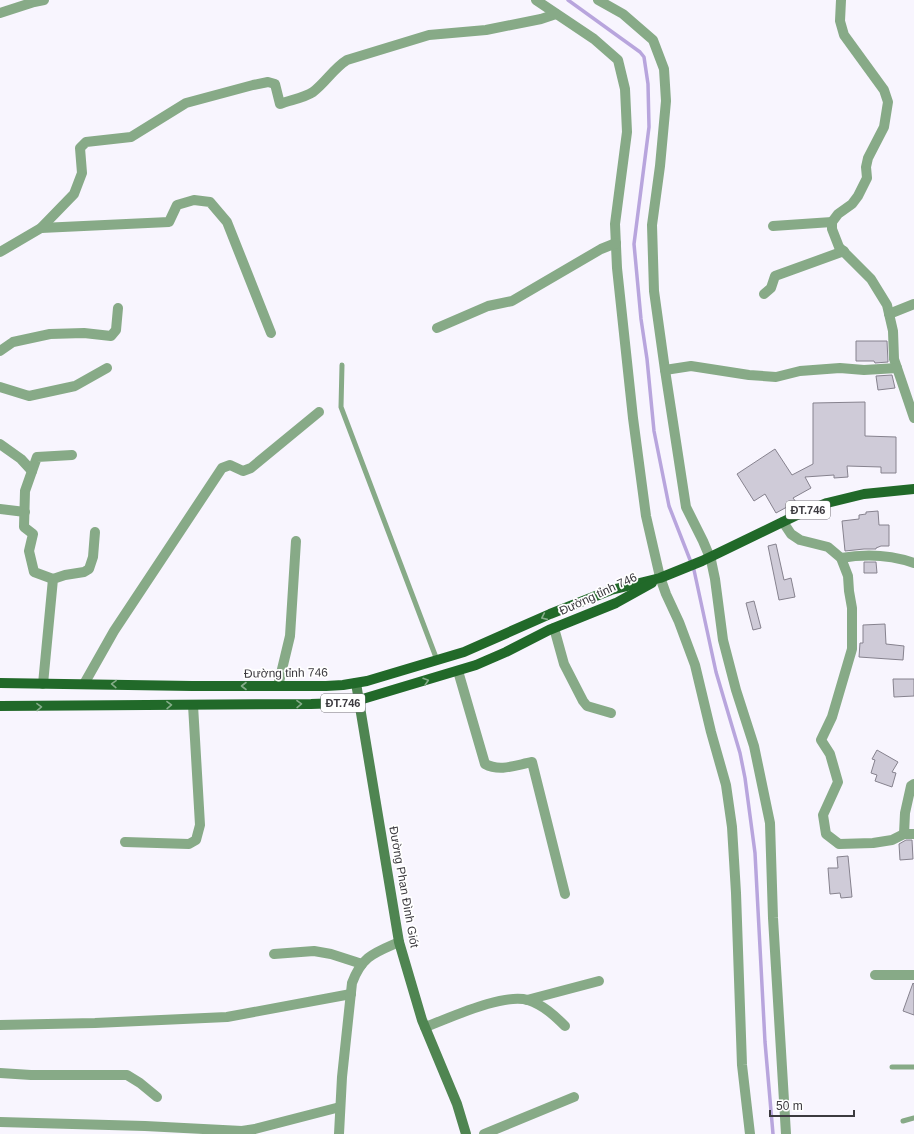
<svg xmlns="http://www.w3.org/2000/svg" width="914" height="1134" font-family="Helvetica,sans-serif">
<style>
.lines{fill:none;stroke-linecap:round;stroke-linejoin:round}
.stream{stroke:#b8a5dd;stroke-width:3.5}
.building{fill:#cfcbd8;stroke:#86828e}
.lane{stroke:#87aa87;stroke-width:5}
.street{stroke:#87aa87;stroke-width:10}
.secondary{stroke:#4f8551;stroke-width:10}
.primary{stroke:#216929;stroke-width:10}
.oneway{stroke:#85ac89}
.labels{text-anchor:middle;stroke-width:3.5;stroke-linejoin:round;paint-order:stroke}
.shield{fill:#fff;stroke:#767579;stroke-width:1}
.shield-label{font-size:11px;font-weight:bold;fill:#3c3a3f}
.street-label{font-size:12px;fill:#3c3a3f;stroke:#fff}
</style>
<rect width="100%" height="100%" fill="#f8f5fe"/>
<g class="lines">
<path class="stream" d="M568,0L640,52L644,57L648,84L649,127L634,244L641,319L647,359L654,431L669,506L694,570L716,672L740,753L745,778L755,853L765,1042L773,1134"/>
</g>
<g class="building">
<path d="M856,341H887L888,362L875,363L874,361H856Z"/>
<path d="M892,375L895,388L878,390L876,376Z"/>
<path d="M865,402V436L896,437V473H881V467L847,466L848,477L834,478V475L805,477L811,488L793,498L796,502L776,513L765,494L754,501L737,474L775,449L792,475L813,464V403Z"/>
<path d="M878,511L879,525H889V546H881L876,548V549H864L845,551L842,521L859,519V515L866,514V512Z"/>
<path d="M776,544L784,580L791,578L795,597L779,600L768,546Z"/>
<path d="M864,562H876L877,573H864Z"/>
<path d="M754,601L761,628L753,630L746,603Z"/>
<path d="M885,624L886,644L904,646L903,660L859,657L860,643H863V625Z"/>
<path d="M893,679H914V696L894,697Z"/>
<path d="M877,750L898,762L892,772L896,773L892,787L875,781L877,775L871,773L875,760L872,759Z"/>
<path d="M906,840H912L913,859L900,860L899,844Z"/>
<path d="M848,856L852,897L841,898L840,893L830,894L828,868H838L837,857Z"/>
<path d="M913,983L914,984V1015L903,1011Z"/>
</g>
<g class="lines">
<g class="lane">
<path d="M342,365L341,407L437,660"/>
<path d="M892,1067H914"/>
<path d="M903,1121L914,1118"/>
</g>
<g class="street">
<path d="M536,0L594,39L618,60L625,89L627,132L615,224L617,268L633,418L646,516L660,577L666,594L679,622L695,665L711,732L726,785L732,827L736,893L742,1065L750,1134"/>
<path d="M598,0L623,14L653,40L664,69L666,101L660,166L652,225L654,291L665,370L686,507L703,541L711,560L715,579L723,640L736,690L754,746L770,823L773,918L786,1134"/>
<path d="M841,0L840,21L844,35L884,90L888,102L884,127L868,158L866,167L867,178L858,196L852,204L838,214L832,222V229L839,247L871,279L887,305L893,331L894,359L914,418"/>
<path d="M0,13L34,2L44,0"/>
<path d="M773,226L832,222"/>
<path d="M41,228L169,222L177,205L194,200L210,202L227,222L271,333"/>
<path d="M0,252L41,228L74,194L82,173L80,148L86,142L131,137L186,103L253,85L268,82L275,84L280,104C290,100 304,98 313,92C326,82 334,68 347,60L429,35L486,30L541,19L556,14"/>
<path d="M764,294L771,288L775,276L844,251"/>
<path d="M889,314L914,304"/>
<path d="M437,328L488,306L512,301L601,249L616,243"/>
<path d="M0,351L13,342L50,334L84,333L111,336L116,330L118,308"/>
<path d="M665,370L691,366L749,375L776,377L800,371L840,368L864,370L897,368"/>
<path d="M0,387L29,396L75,386L107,368"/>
<path d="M0,444L21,459L32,471"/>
<path d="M0,509L25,512"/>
<path d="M783,522L791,534L800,540L828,547L841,558L848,576L849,591L852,608V649L832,717L821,740L830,754L838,782L823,815L826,834L839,844L873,843L892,840L904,834H914"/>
<path d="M841,558C864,554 891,555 914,563"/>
<path d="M53,579L34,572L29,551L33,534L24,527L25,491L37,457L72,455"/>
<path d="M554,628L564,664L583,701L587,706L611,713"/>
<path d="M458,671L485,764C500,772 516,765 532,762L565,894"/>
<path d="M43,684L53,579L65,575L84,572L89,569L93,557L95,532"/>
<path d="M84,684L114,631L222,468L230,465L243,471L251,468L319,412"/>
<path d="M278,686L290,636L296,541"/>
<path d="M904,834L905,813L911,786L914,784"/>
<path d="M125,842L189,844L196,840L200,825L193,705"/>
<path d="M274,954L314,951L331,954L362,964"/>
<path d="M875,975H914"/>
<path d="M527,1000L599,981"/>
<path d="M0,1025L95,1023L227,1017L351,994"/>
<path d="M425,1027C450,1018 502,993 528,1000C543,1005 554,1015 565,1026"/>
<path d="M0,1073L31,1075H127L140,1083L157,1097"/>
<path d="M0,1122L145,1126L242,1131L255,1129L340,1107"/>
<path d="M339,1134L342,1077L352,983C362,956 374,953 399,942"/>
<path d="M484,1134L574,1097"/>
</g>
<path class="secondary" d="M356,683L399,942L422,1020L457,1104L466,1134"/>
<g class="primary">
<path d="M0,683L192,686H326L343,685L367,681L464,652L550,614L611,590L660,578L702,561L797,515L827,503L864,494L914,489"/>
<path d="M0,706L311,704L341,703L356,701L476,665L506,652L549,630L616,603L652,583"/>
</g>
</g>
<defs><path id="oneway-chevron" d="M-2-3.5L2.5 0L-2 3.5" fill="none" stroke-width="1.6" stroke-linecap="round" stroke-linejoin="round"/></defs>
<g class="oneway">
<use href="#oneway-chevron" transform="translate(544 617) rotate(156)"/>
<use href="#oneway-chevron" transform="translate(426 681) rotate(-17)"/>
<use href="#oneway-chevron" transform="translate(114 684) rotate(-178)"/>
<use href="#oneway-chevron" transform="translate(244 686) rotate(180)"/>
<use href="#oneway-chevron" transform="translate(299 704) rotate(-1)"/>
<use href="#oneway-chevron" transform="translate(169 705) rotate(-1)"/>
<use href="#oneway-chevron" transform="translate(39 707) rotate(-1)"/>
</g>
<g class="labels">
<g class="shield">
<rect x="786" y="501" width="44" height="18" rx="3"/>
<rect x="321" y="694" width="44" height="18" rx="3"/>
</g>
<g class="shield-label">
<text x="808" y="514">ĐT.746</text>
<text x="343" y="707">ĐT.746</text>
</g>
<g class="street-label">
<text transform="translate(598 594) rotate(-25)" y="4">Đường tỉnh 746</text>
<text transform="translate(286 673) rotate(-1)" y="4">Đường tỉnh 746</text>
<text transform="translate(404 887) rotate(80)" y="4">Đường Phan Đình Giót</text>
</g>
</g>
<path d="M770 1110v6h84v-6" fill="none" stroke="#3c3a3f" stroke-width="2"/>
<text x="776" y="1110" font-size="12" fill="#3c3a3f" stroke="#ffffff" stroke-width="3" paint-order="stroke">50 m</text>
</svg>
